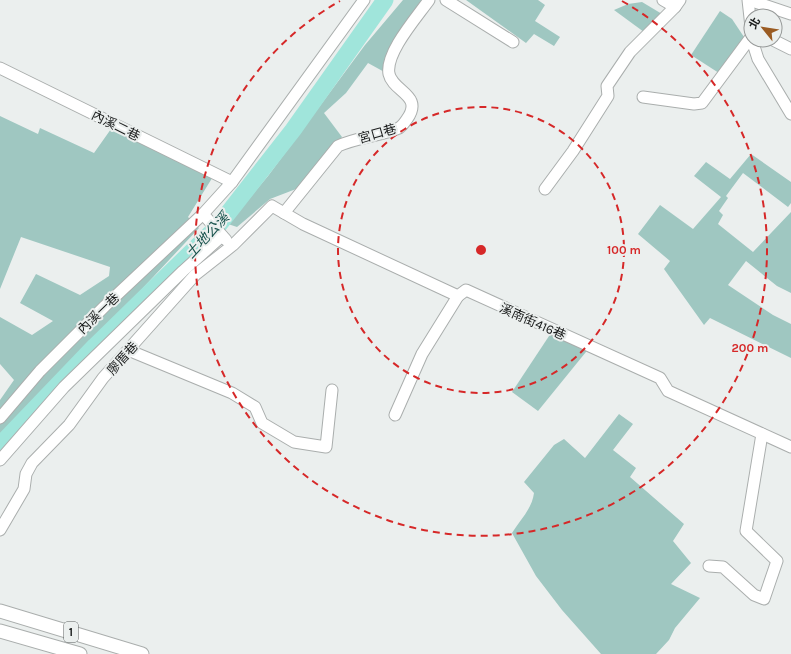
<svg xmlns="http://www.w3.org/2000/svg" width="791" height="654" font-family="Karla,'Noto Sans TC',sans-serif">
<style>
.green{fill:#9fc7c1}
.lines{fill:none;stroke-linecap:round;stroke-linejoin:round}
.river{stroke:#a0e5db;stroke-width:17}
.minor-casing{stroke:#aaaead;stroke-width:13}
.major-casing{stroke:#aaaead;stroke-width:15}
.minor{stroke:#fff;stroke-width:11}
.major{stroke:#fff;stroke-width:13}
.ring{fill:none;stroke:#d62828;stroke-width:2;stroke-dasharray:7 5}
.labels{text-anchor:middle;stroke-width:4;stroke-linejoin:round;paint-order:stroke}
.shield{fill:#ebefee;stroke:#575a5a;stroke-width:1}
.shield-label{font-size:12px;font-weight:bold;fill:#181a1a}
.street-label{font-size:13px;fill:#181a1a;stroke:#ebefee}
.water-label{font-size:14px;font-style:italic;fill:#18524c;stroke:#ebefee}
.centre{fill:#d62828;stroke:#ebefee;stroke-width:2}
.ring-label{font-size:12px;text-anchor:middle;font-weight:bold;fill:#d62828;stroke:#ebefee;stroke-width:4;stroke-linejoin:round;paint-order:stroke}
</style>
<rect width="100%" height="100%" fill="#ebefee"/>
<g class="green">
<path d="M403,0H426L388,74L368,63L346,93L324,113L342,137L306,182L296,189L270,199L237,227L228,224L268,176L365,45Z"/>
<path d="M466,0H538L545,5L535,21L560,37L554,46L534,34L526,43Z"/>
<path d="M642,2L662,14L644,32L614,10L628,4Z"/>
<path d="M720,11L732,19L748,43L722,75L691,55Z"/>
<path d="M0,116L38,134L40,128L94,153L111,129L121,127L214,175L188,217L199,228L25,414L0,436V400L14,380L0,364V317L32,335L53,321L20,303L36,274L80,295L109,276L110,267L21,237L0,289Z"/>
<path d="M751,154L791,182V203L788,207L743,173L726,196L728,198L719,211L723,215L718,224L753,252L791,212V293L777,286L746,261L728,285L773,315L791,324V358L710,318L704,325L664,269L670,261L638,234L660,205L693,229L721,197L694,176L706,162L730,179Z"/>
<path d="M553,330L590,347L538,411L512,392Z"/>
<path d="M619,414L633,424L613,450L636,468L630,477L684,524L673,541L691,563L671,584L700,598L675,628L669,640L656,654H601L562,610L536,576L512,533C520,520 532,509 534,493L524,482L554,445L564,439L585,458Z"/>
</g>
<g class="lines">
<path class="river" d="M0,445L95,346L218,226L293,130L385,0"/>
<defs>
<g id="minor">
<path d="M446,0L513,42"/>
<path d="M663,0L675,7"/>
<path d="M748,0L751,27"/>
<path d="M749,0L791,14"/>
<path d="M752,40L758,59L791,114"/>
<path d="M773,40L791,49"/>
<path d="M0,68L232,182"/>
<path d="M643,97L694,104L702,103L751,37"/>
<path d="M545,189L573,151L608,96L607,86L630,52L675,7L680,0"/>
<path d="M284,213L338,146C357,137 381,136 399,128C402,126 405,122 407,119C424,95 393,92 389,74C385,53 417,17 429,0"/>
<path d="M203,214L226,240"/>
<path d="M128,350L232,393L255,407L262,423L294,442L326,447L332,390"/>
<path d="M395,415L422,354L458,296"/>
<path d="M0,418L40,371L105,306L203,214L232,182L364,0"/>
<path d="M0,460L64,387L183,271L222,236"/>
<path d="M0,530L24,489L26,474L32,463L69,425L103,378L195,275L233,245L272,206L303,224L458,296L466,290L660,378L668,391L791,447"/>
<path d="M709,566L723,567L754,595L764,599L777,561L746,531L762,434"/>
</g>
<g id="major">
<path d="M0,611L142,654"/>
<path d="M0,631L80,654"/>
</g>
</defs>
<use href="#minor" class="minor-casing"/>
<use href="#major" class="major-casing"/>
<use href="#minor" class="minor"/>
<use href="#major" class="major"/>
</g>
<g class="ring">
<circle cx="481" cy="250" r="143"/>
<path d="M622 1A286 286 0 1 1 340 1"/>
</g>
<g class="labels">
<rect class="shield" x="64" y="622" width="14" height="20" rx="3"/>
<g class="shield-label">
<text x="71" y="636">1</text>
</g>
<g class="street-label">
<text transform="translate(116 125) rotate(26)" y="5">內溪二巷</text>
<text transform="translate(377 133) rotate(-16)" y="5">宮口巷</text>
<text transform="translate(98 313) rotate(-44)" y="5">內溪一巷</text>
<text transform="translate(533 321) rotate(24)" y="5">溪南街416巷</text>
<text transform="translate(122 358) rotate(-48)" y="5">廖厝巷</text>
</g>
<g class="water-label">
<text transform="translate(207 235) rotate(-47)" y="5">土地公溪</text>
</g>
</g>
<circle cx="481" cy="250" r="6" class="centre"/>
<g class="ring-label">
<text x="624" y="254">100 m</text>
<text x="750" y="352">200 m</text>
</g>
<g transform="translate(763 28) rotate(300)"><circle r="19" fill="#ebefee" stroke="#979a99"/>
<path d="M0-3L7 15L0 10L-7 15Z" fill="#9a5b22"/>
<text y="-6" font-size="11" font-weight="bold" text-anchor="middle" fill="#181a1a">北</text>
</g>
</svg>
